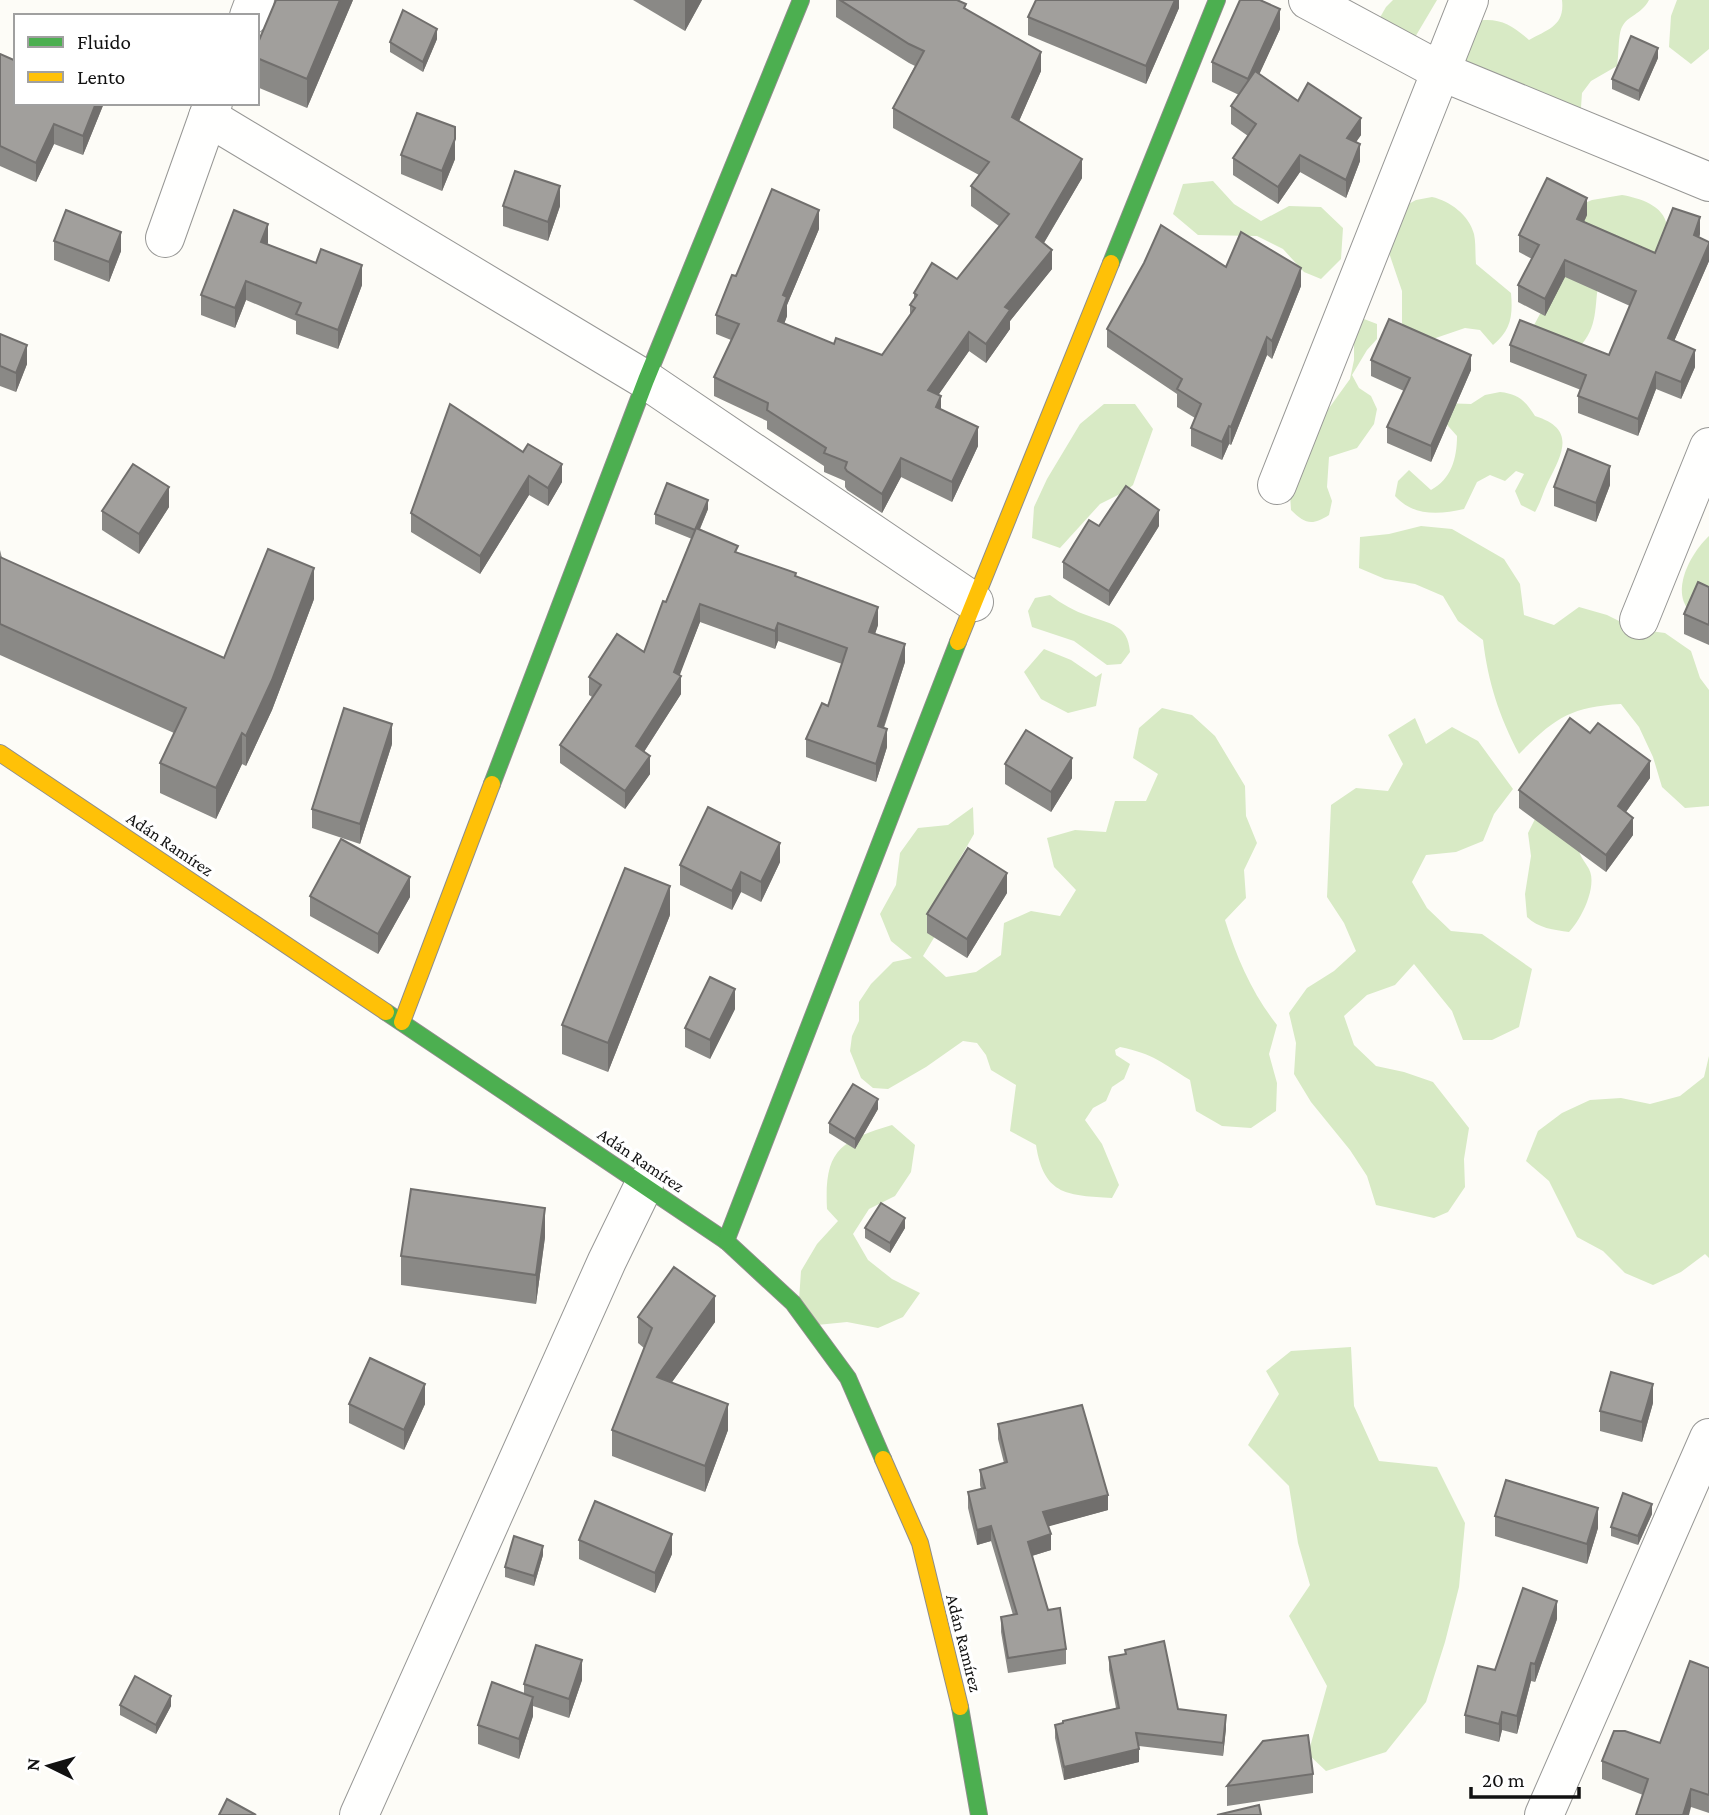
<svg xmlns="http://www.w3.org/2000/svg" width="1709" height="1815" font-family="'Crimson Pro',serif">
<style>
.forest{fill:#d8eac5}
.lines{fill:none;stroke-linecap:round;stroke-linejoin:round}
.street-casing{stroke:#979795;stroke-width:40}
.fast-casing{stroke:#8e8d8b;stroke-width:18}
.slow-casing{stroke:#8e8d8b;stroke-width:18}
.street{stroke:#fffffe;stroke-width:38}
.fast{stroke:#4caf50;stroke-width:16}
.slow{stroke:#ffc107;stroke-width:16}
.wall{fill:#8a8986}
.shaded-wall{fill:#716f6d}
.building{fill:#a19f9c;stroke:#716f6d;stroke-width:2}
.labels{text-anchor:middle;stroke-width:7;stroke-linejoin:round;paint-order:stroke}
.street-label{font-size:18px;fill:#111;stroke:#fff}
</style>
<rect width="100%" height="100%" fill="#fdfcf7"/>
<g class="forest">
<path d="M1393,0H1437L1411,44L1378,21L1386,7Z"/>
<path d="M1562,0H1649C1641,15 1628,15 1622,27C1618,34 1619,56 1617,66L1591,81L1582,93L1580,122L1461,63L1475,21C1499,17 1511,24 1529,40C1548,29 1565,26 1562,0Z"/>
<path d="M1677,0H1709V49L1691,64L1669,47L1671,16Z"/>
<path d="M1213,181L1234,204L1261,221L1289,206L1321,207L1343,228L1341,259L1321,279L1304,272L1283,249L1257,236L1198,235L1173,214L1183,184Z"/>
<path d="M1622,195C1639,198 1664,205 1667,226C1668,234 1662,246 1660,254L1599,279C1594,306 1599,328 1578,348L1533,327L1547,301L1578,206L1592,200Z"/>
<path d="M1432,197C1450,201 1469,215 1474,234C1476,243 1475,254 1476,264L1511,293C1513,316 1511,330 1493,345L1480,330L1465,328L1424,342L1410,336L1402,323V291L1387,247L1403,207L1416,200Z"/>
<path d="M1364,319L1377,324V339L1367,350L1352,375L1359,388L1371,396L1377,409L1374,424L1357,448L1329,457L1327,487L1332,501L1329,515C1312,526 1305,524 1291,510L1289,479L1314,429L1350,379L1354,360V331Z"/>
<path d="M1500,392C1518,394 1525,400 1535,416C1576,429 1563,452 1548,482C1543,492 1541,502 1535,512L1521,505L1515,491L1524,474L1516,471L1505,481L1490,475L1477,482L1464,509C1438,515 1413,516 1395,496L1398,481L1409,470L1431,490C1451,479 1457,459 1457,436L1441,418V403L1471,404L1485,395Z"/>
<path d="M1104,404H1135L1153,429L1133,485L1126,491L1100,504L1060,548L1032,538L1034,507L1047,479L1080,424Z"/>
<path d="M1421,526L1452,529L1504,559L1520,584L1524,615L1554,625L1579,607L1607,615L1635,629L1665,633L1691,651L1700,678L1709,690V806L1685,808L1662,787L1653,757L1639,727L1621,704C1570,707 1555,718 1519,754C1499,716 1488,682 1483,640L1458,621L1443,596L1415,584L1385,579L1359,568L1360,537L1389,534Z"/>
<path d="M1709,536V622C1663,609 1684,560 1709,536Z"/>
<path d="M1050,595C1062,604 1074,611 1089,616C1111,624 1128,625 1130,652L1121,664L1107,665L1074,641L1032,627L1028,611L1035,598Z"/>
<path d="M1044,649L1071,660L1096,677L1102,673L1096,706L1068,713L1041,699L1024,672Z"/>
<path d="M1162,708L1192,715L1215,736L1245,786L1246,816L1257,843L1244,870L1246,898L1225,920C1237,959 1252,993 1277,1025L1269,1054L1277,1083L1276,1111L1251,1128L1222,1126L1196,1111L1190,1080C1162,1063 1154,1054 1120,1047L1115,1050L1116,1055L1130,1064L1124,1079L1112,1087L1106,1101L1093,1108L1085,1120L1102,1144L1119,1185L1112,1198C1069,1195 1044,1197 1036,1145L1010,1131L1016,1085L991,1070L986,1055L977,1043L963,1041L926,1067L888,1089L873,1088L861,1078L850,1051L852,1036L859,1021V1002L871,984L893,962L912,958L891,941L880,914L896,885L900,853L918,828L948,825L973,807L974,834L959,860L955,889L938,931L923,956L946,977L976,972L1001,955L1004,923L1031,911L1060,916L1076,890L1054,867L1047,838L1075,830L1106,832L1115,801H1146L1158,774L1133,758L1139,728Z"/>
<path d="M1415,718L1426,744L1452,727L1478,741L1513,789L1494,814L1483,841L1456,852L1426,855L1412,882L1427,908L1451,931L1482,934L1532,969L1519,1027L1492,1040H1463L1452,1011L1414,964L1395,985L1367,995L1344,1016L1354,1045L1376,1066L1404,1072L1433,1082L1469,1128L1464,1159L1465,1187L1448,1212L1434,1218L1376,1205L1367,1176L1350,1150L1311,1102L1294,1074L1296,1043L1289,1013L1307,988L1334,971L1356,951L1344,923L1327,897L1331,805L1356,788L1388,791L1403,764L1388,735Z"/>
<path d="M1535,819L1578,844C1578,855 1584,860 1589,869C1598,886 1581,920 1569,932C1554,930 1538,928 1527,917L1525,894L1531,856L1528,833Z"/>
<path d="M1709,1056V1258L1705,1254L1681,1272L1653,1285L1625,1273L1603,1251L1577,1237L1549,1181L1526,1161L1538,1131L1562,1113L1590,1100L1621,1098L1650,1104L1680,1096L1704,1077Z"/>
<path d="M892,1125L915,1145L911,1172L895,1196L869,1209L853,1234L868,1260L892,1279L920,1293L903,1317L878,1328L847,1322L817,1325L799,1300L801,1271L817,1244L838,1221L827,1209C824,1151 839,1141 892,1125Z"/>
<path d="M1351,1347L1354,1406L1379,1461L1437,1467L1465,1523L1459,1587L1445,1642L1426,1702L1386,1752L1326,1771L1308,1754L1327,1686L1289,1616L1310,1585L1298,1543L1289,1486L1248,1445L1279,1394L1266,1371L1291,1351Z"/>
</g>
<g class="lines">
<defs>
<g id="street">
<path d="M1308,0L1440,71L1709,182"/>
<path d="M249,16L255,0"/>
<path d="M208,117L646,380L974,602"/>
<path d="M165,238L213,103"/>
<path d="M1277,485L1469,0"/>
<path d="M1639,620L1709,447"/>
<path d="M359,1815L607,1261L644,1185"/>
<path d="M1544,1815L1709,1438"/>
</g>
<g id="fast">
<path d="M1111,263L1217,0"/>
<path d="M492,784L646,380L801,0"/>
<path d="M386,1012L726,1241L793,1303L848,1378L883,1459"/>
<path d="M726,1241L958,642"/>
<path d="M960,1707L979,1815"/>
</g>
<g id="slow">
<path d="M958,642L1111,263"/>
<path d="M0,753L386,1012"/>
<path d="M402,1022L492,784"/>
<path d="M883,1459L920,1543L960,1707"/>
</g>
</defs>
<use href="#street" class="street-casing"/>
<use href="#fast" class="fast-casing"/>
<use href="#slow" class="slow-casing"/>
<use href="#street" class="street"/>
<use href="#fast" class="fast"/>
<use href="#slow" class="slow"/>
</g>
<g class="wall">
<path d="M353,0L307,108L257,87V45Z"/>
<path d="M633,0H702L685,31Z"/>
<path d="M836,0H957L966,9L1041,71L1019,121L1082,178L1044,243L1052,269L1010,321V329L986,363L969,351L938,395L941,409L978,446L952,502L901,477L882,513L847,490L845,487V481L824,472V466L767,429V421L714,396V377L731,340L716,334V315L736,276L819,229L787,305V316L784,324L834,344L882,355L910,315V305L914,300V293L957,279L999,226L971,206V186L979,175L893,128V108L915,66L909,63L836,17Z"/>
<path d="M1179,0V8L1146,84L1028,35V17Z"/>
<path d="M1280,29L1259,74L1298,101L1361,135L1356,142L1360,161L1346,198L1300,172L1278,204L1233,175V158L1248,136L1231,124V106L1239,95L1212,82V62Z"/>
<path d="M437,39L423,72L390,52V42Z"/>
<path d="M0,54L104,103L83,155L54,144L36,182L0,166Z"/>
<path d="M1658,58L1639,101L1612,89V79Z"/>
<path d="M401,155L455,159L442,191L401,174Z"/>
<path d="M503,206H560L548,241L503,226Z"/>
<path d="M1587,215L1584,222L1655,253L1700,234L1699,238L1709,261L1674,341L1695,367L1681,399L1656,389L1638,436L1578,413V396L1581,390L1510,362V345L1609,355L1630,306L1565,277L1545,316L1518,302V285L1532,259L1519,252V235Z"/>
<path d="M54,241L121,251L109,282L54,260Z"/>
<path d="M268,243L267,244L362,285L338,349L296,334V321L246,300L235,328L201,315V295Z"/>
<path d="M1226,267L1301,286L1272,359L1267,355L1231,445L1229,444L1222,460L1191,446V428L1195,418L1177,407V394L1107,347V329Z"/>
<path d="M0,334L27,364L16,392L0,386Z"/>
<path d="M1371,360L1471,370L1431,462L1387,443V427L1404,391L1371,376Z"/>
<path d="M523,452L562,482L548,506L529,495L480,574L411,532V513Z"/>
<path d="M1610,485L1596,522L1554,506V487Z"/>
<path d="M169,507L139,554L102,530V511Z"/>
<path d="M708,509L700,529L738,553L796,577L878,625L875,634L905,662L884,728L887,747L876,782L806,757V739L828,706L842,664L778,641L775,649L700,622L679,675L681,694L644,752L650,774L625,809L560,763V745L592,697L589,695V677L644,652L692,539L655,524V514Z"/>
<path d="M1159,526L1109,606L1063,578V562Z"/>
<path d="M0,550L2,558L224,658L314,599L272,710L246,766L242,764L216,819L160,793V763L174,733L0,655Z"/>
<path d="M1709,587V645L1684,634V614Z"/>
<path d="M392,744L360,844L312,828V809Z"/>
<path d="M1005,764L1072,778L1051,812L1005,784Z"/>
<path d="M1650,778L1626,812L1633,835L1606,872L1519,808V790Z"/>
<path d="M780,862L761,902L741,892L732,910L680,885V865Z"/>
<path d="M1007,893L967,958L927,933V914Z"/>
<path d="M310,896L410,897L378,954L310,916Z"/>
<path d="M670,915L608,1072L562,1054V1025Z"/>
<path d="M735,1009L710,1059L685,1047V1028Z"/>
<path d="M878,1109L855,1149L829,1133V1123Z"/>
<path d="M865,1228H905L890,1253L865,1238Z"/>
<path d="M545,1237L536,1304L401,1285V1256Z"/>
<path d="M638,1317L715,1322L672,1382L728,1430L705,1492L612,1456V1430L644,1348L638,1343Z"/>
<path d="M1653,1403L1642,1442L1600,1431V1411Z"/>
<path d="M349,1404H425L404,1450L349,1423Z"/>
<path d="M998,1424L1108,1510L1048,1526L1051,1550L1032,1556L1048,1610L1066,1649V1664L1008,1673L1001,1632V1617L1013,1615L991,1541L977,1545L968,1508V1492L981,1489L980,1485V1470L1004,1463L998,1439Z"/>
<path d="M1652,1514L1638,1545L1611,1536V1527Z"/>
<path d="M1495,1516L1598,1528L1587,1564L1495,1536Z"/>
<path d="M579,1540L672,1554L655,1593L579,1559Z"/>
<path d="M543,1555L534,1586L505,1577V1567Z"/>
<path d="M1557,1619L1535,1682L1531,1681L1517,1734L1502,1730L1499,1742L1465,1733V1715L1495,1670Z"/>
<path d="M1125,1650L1178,1709L1226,1728L1223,1756L1139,1746V1762L1064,1780L1055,1738V1725L1116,1708L1109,1670V1657L1125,1655Z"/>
<path d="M1709,1668V1813L1691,1807L1643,1795L1602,1779V1761L1660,1743Z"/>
<path d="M582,1680L569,1718L533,1706V1716L519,1759L478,1744V1725L524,1693V1684Z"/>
<path d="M120,1705L171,1706L156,1734L120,1715Z"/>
<path d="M1313,1774V1793L1227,1806V1786Z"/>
</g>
<g class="shaded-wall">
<path d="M340,0H353L307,108V79Z"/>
<path d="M685,0H702L685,31Z"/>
<path d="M1175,0H1179V8L1146,84V66Z"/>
<path d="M1280,9V29L1248,99V79Z"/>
<path d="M437,29V39L423,72V62Z"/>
<path d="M1658,48V58L1639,101V91Z"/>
<path d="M1041,52V71L1012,137V117Z"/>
<path d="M96,103H104L83,155V136Z"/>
<path d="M1361,118V135L1347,155V138Z"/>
<path d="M54,124V144L36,182V163Z"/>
<path d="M455,139V159L442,191V171Z"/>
<path d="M1360,144V161L1346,198V180Z"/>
<path d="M1300,155V172L1278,204V187Z"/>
<path d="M1082,159V178L1036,256V237Z"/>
<path d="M560,186V206L548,241V222Z"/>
<path d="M1587,198V215L1577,236V219Z"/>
<path d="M819,210V229L787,305V316L778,340V321L783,295Z"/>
<path d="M1700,217V234L1694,252V235Z"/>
<path d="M268,224V243L261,261V242Z"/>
<path d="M121,232V251L109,282V262Z"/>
<path d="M1709,244V261L1668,355V338Z"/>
<path d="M1052,250V269L1010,321V329L986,363V344L1005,307Z"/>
<path d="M1565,260V277L1545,316V299Z"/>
<path d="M362,265V285L338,349V330Z"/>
<path d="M1301,268V286L1272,359V341Z"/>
<path d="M246,281V300L235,328V308Z"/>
<path d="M969,332V351L928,410V390Z"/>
<path d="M1267,337V355L1231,445V427Z"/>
<path d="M27,345V364L16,392V373Z"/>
<path d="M1695,350V367L1681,399V382Z"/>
<path d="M1471,355V370L1431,462V446Z"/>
<path d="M1656,372V389L1638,436V419Z"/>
<path d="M941,396V415L936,407Z"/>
<path d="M1229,426V444L1222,460V442Z"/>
<path d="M978,427V446L952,502V482Z"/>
<path d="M901,458V477L882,513V494Z"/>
<path d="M562,464V482L548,506V488Z"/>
<path d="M1610,466V485L1596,522V503Z"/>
<path d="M529,476V495L480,574V556Z"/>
<path d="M169,487V507L139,554V534Z"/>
<path d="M708,500V509L695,540V530Z"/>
<path d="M1159,510V526L1109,606V591Z"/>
<path d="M314,568V599L272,710L246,766V736Z"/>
<path d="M700,604V622L676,685L681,676V694L636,764V746L674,672Z"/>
<path d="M878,607V625L869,651V632Z"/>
<path d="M778,623V641L775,649V631Z"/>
<path d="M905,644V662L878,744V726Z"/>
<path d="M392,724V744L360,844V824Z"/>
<path d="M887,729V747L876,782V764Z"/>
<path d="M242,733V764L216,819V788Z"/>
<path d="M650,756V774L625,809V791Z"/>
<path d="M1072,758V778L1051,812V792Z"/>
<path d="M1650,761V778L1618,823V806Z"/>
<path d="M1633,818V835L1606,872V855Z"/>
<path d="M780,843V862L761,902V882Z"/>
<path d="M741,872V892L732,910V891Z"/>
<path d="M1007,873V893L967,958V939Z"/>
<path d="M410,877V897L378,954V934Z"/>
<path d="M670,886V915L608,1072V1043Z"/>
<path d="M735,989V1009L710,1059V1040Z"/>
<path d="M878,1099V1109L855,1149V1139Z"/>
<path d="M545,1208V1237L536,1304V1275Z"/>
<path d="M905,1218V1228L890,1253V1243Z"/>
<path d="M715,1296V1322L657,1403V1377Z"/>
<path d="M425,1384V1404L404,1450V1430Z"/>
<path d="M1653,1384V1403L1642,1442V1422Z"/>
<path d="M728,1404V1430L705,1492V1466Z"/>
<path d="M1108,1495V1510L1043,1528V1512Z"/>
<path d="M1652,1504V1514L1638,1545V1536Z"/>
<path d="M1598,1508V1528L1587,1564V1544Z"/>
<path d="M991,1526V1541L977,1545V1530Z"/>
<path d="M672,1534V1554L655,1593V1573Z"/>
<path d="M1051,1534V1550L1028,1557V1542Z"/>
<path d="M543,1546V1555L534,1586V1576Z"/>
<path d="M1557,1601V1619L1535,1682V1664Z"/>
<path d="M582,1660V1680L569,1718V1699Z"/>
<path d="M1531,1663V1681L1517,1734V1716Z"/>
<path d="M171,1696V1706L156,1734V1725Z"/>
<path d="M533,1697V1716L519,1759V1739Z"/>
<path d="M1502,1712V1730L1499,1742V1724Z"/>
<path d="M1226,1715V1728L1223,1756V1743Z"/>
<path d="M1139,1749V1762L1064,1780V1767Z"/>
<path d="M1691,1789V1807L1689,1815H1683Z"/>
</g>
<g class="building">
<path d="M276,0H340L307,79L257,58V45Z"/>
<path d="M840,0H957L966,4L964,8L1041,52L1012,117L1082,159L1036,237L1052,250L1005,307L1010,310L986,344L969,332L928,390L941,396L936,407L978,427L952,482L901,458L882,494L847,471L845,468L847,462L824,453L826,448L767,410L768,403L714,377L739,324L716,315L732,275L736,276L772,189L819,210L783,295L787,297L778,321L834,344L836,338L882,355L915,308L910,305L917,295L914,293L932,263L957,279L1009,214L971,186L989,162L893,108L924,51L909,44Z"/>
<path d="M1036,0H1175L1146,66L1028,17Z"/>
<path d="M1240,0H1260L1280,9L1248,79L1212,62Z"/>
<path d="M403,10L437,29L423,62L390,42Z"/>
<path d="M1631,36L1658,48L1639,91L1612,79Z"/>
<path d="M0,54L16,61V103H96L83,136L54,124L36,163L0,146Z"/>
<path d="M1255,71L1298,101L1308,83L1361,118L1347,138L1360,144L1346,180L1300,155L1278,187L1233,158L1256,124L1231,106Z"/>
<path d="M417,113L455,127V139L442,171L401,155Z"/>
<path d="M515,171L560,186L548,222L503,206Z"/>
<path d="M1547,178L1587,198L1577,219L1655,253L1673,208L1700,217L1694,235L1709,242V244L1668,338L1695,350L1681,382L1656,372L1638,419L1578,396L1586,375L1510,345L1520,320L1609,355L1636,291L1565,260L1545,299L1518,285L1539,245L1519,235Z"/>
<path d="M66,210L121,232L109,262L54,241Z"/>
<path d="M234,210L268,224L261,242L316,263L321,249L362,265L338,330L296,314L301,303L246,281L235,308L201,295Z"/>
<path d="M1161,225L1226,267L1241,232L1301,268L1272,341L1267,337L1231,427L1229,426L1222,442L1191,428L1201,404L1177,389L1182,379L1107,329L1144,263Z"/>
<path d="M1389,319L1471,355L1431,446L1387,427L1410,378L1371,360Z"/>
<path d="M0,334L27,345L16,373L0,366Z"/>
<path d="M450,404L523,452L528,444L562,464L548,488L529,476L480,556L411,513Z"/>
<path d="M1568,449L1610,466L1596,503L1554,487Z"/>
<path d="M133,464L169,487L139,534L102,511Z"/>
<path d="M667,483L708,500L695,530L655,514Z"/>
<path d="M1126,486L1159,510L1109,591L1063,562L1089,520L1099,526Z"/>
<path d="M696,528L738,546L735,552L796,573L795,576L878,607L869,632L905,644L878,726L887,729L876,764L806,739L822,703L828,706L847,648L778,623L775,631L700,604L674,672L681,676L636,746L650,756L625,791L560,745L601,685L589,677L617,634L644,652L663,601L666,602Z"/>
<path d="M268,549L314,568L272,680L246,736L242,733L216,788L160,763L186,708L0,624V557L224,658Z"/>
<path d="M1698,582L1709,587V625L1684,614Z"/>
<path d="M344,708L392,724L360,824L312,809Z"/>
<path d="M1570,718L1590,733L1598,723L1650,761L1618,806L1633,818L1606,855L1519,790Z"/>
<path d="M1026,730L1072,758L1051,792L1005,764Z"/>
<path d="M708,807L780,843L761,882L741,872L732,891L680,865Z"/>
<path d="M341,839L410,877L378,934L310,896Z"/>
<path d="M968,848L1007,873L967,939L927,914Z"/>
<path d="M625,868L670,886L608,1043L562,1025Z"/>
<path d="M710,977L735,989L710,1040L685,1028Z"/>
<path d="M853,1084L878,1099L855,1139L829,1123Z"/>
<path d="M411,1189L545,1208L536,1275L401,1256Z"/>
<path d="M881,1203L905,1218L890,1243L865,1228Z"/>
<path d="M674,1267L715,1296L657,1377L728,1404L705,1466L612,1430L652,1328L638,1317Z"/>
<path d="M370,1358L425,1384L404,1430L349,1404Z"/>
<path d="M1611,1372L1653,1384L1642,1422L1600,1411Z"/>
<path d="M1082,1405L1108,1495L1043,1512L1051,1534L1028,1542L1048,1610L1060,1608L1066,1649L1008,1658L1001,1617L1017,1614L991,1526L977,1530L968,1492L985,1488L980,1470L1007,1462L998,1424Z"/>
<path d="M1506,1480L1598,1508L1587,1544L1495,1516Z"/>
<path d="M1623,1493L1652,1504L1638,1536L1611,1527Z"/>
<path d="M595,1501L672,1534L655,1573L579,1540Z"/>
<path d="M514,1536L543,1546L534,1576L505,1567Z"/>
<path d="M1523,1588L1557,1601L1535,1664L1531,1663L1517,1716L1502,1712L1499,1724L1465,1715L1478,1666L1495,1670Z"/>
<path d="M1164,1641L1178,1709L1226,1715L1223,1743L1136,1733L1139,1749L1064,1767L1055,1725L1063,1723V1721L1119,1708L1109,1657L1126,1654L1125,1650Z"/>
<path d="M536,1645L582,1660L569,1699L524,1684Z"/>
<path d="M1690,1661L1709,1668V1795L1691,1789L1683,1815H1636L1648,1779L1602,1761L1614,1731H1625L1660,1743Z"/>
<path d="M135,1676L171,1696L156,1725L120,1705Z"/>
<path d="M492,1682L533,1697L519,1739L478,1725Z"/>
<path d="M1308,1735L1313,1774L1227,1786L1263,1741Z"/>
<path d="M227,1799L256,1815H219Z"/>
<path d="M1259,1805L1261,1815H1217Z"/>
</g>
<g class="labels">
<g class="street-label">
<text transform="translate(170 844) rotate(34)" y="6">Adán Ramírez</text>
<text transform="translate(641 1160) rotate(34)" y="6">Adán Ramírez</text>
<text transform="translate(964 1643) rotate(76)" y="6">Adán Ramírez</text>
</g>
</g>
<rect x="14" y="14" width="245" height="91" fill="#ffffff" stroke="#a0a0a0" stroke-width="2"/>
<rect x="28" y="37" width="35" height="10" fill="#4caf50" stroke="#a0a0a0" stroke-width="2"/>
<text x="77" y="49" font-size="21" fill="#111111">Fluido</text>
<rect x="28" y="72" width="35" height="10" fill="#ffc107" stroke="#a0a0a0" stroke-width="2"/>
<text x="77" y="84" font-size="21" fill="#111111">Lento</text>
<g transform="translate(49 1766) rotate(275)" stroke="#ffffff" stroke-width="5" paint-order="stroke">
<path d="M0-5L12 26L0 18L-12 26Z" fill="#111111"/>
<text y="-10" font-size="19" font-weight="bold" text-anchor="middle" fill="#111111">N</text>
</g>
<path d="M1471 1787v10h108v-10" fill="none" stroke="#111111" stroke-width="3.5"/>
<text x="1482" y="1787" font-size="21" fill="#111111" stroke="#ffffff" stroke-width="5" paint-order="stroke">20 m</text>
</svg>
